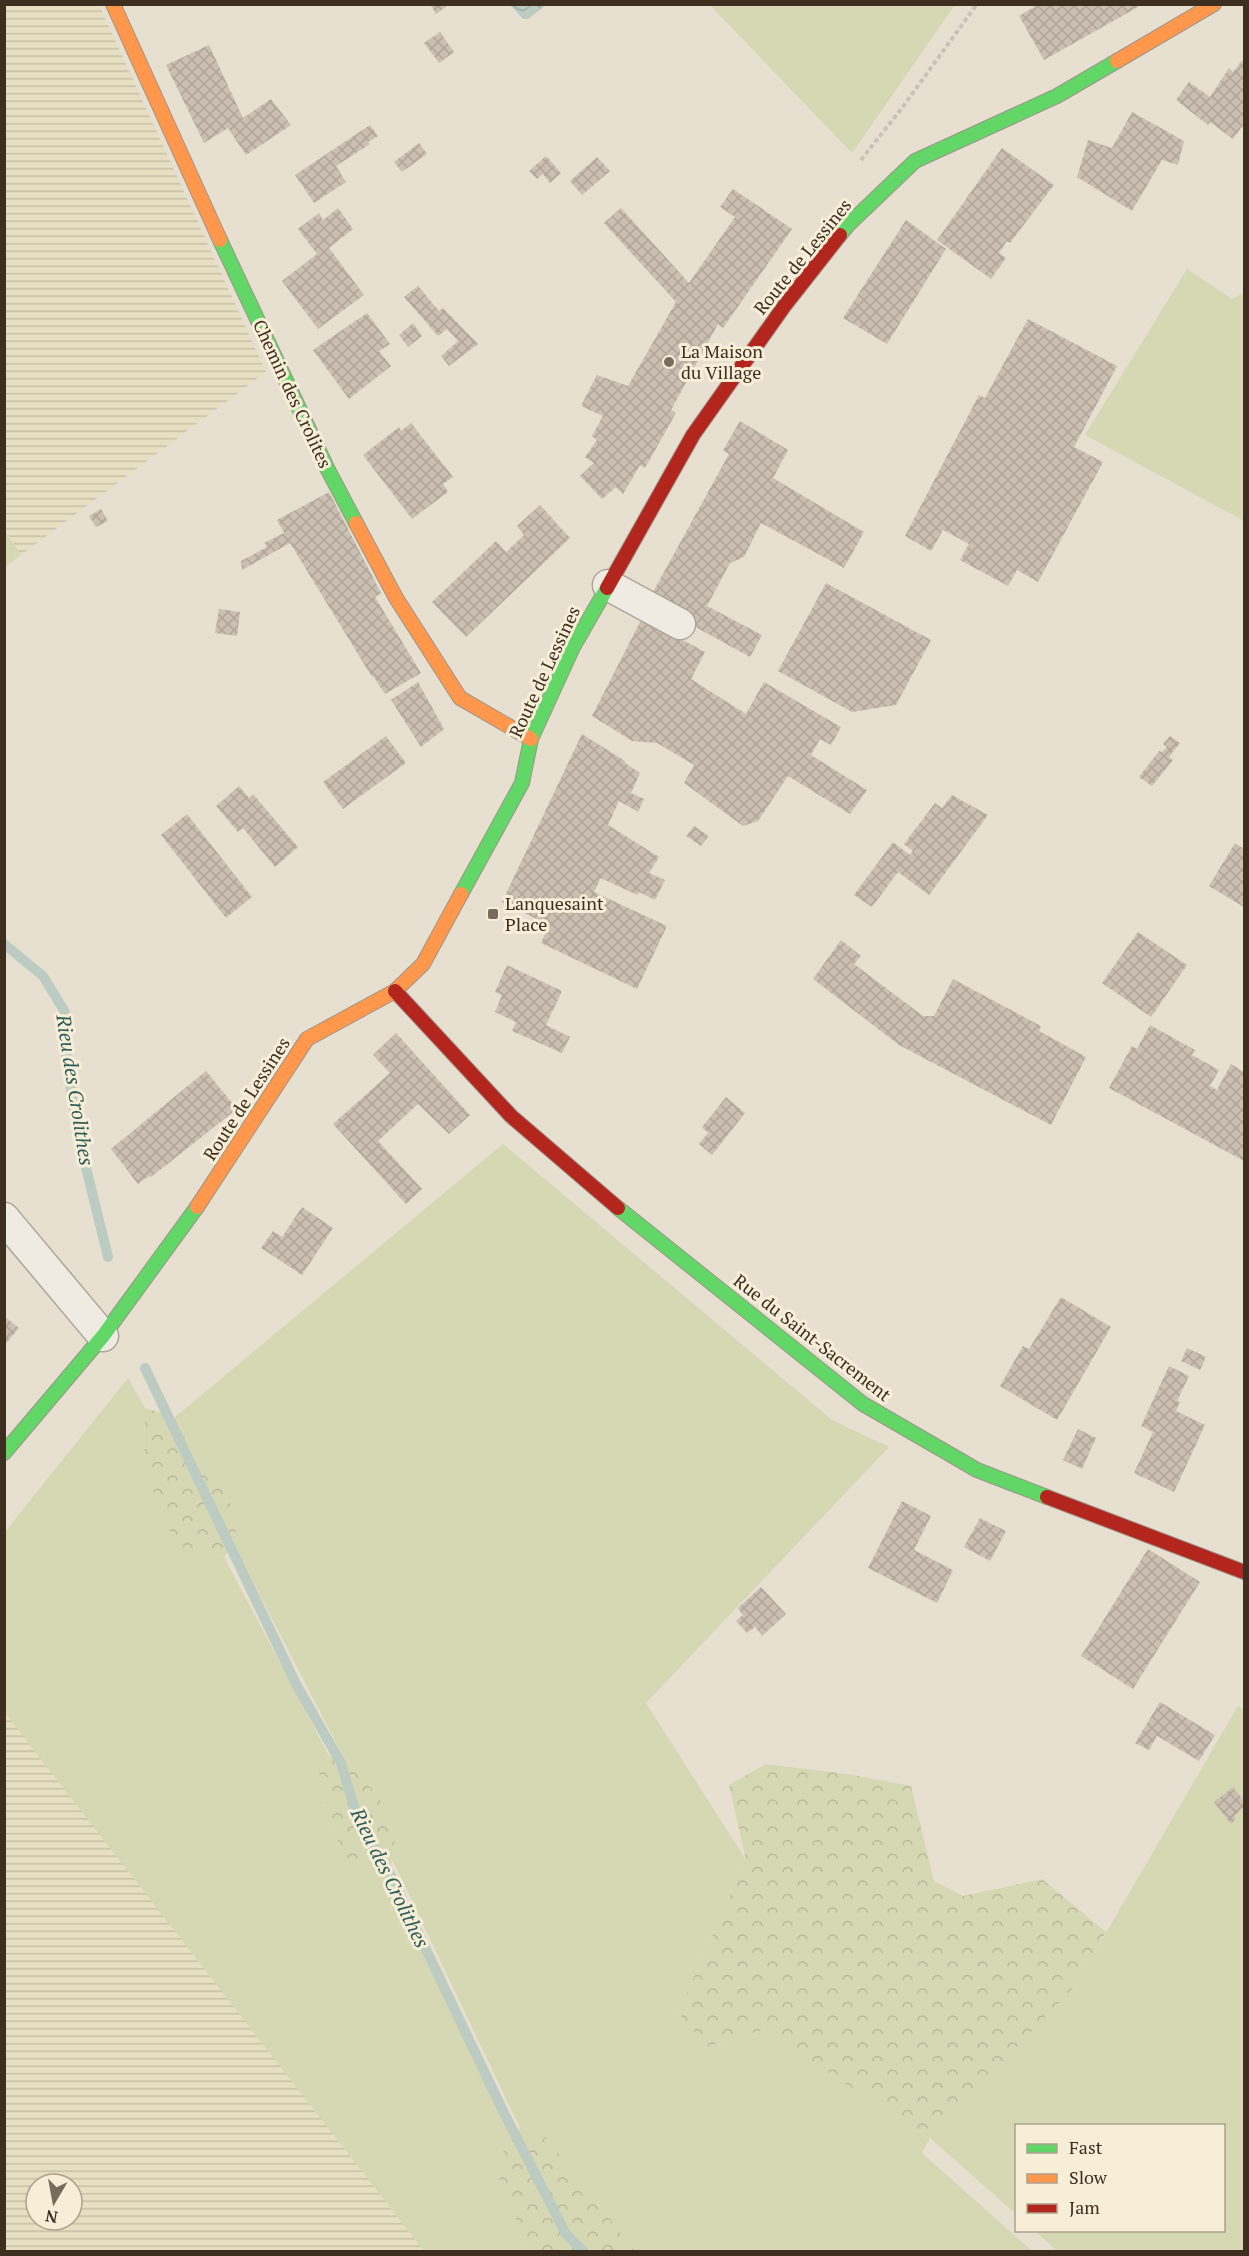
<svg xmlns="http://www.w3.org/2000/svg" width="1249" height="2256" font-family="'PT Serif',serif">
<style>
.farmland{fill:url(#farmland-rules);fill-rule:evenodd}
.grass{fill:#d6d7b3}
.forest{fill:url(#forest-crowns)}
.water{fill:url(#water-waves)}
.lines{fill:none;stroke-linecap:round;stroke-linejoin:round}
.stream{stroke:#bcccc2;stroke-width:10}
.building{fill:url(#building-cross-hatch)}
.street-casing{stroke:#ada599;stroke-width:33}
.fast-casing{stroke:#9c958a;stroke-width:16}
.slow-casing{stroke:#9c958a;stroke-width:16}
.jam-casing{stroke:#9c958a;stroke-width:16}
.path{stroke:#c8c2b9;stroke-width:4;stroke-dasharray:4.5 3;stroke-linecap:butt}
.street{stroke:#efebe3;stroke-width:30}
.fast{stroke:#63d668;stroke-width:14}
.slow{stroke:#ff974d;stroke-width:14}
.jam{stroke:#b3261e;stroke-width:14}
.poi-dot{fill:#786c5e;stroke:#f7eed8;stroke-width:2}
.labels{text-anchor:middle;stroke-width:6;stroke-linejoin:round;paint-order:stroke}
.street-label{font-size:18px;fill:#3d2e20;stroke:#f7eed8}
.poi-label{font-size:18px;fill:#3d2e20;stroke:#f7eed8;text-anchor:start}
.water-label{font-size:20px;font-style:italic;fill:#2f5d5a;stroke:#f7eed8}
</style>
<defs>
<pattern id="farmland-rules" width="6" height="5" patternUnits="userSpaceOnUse" patternTransform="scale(1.5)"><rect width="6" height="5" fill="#e6dfc2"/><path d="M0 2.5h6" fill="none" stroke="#c6c0a6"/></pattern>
<pattern id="forest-crowns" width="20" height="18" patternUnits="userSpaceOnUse" patternTransform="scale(1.5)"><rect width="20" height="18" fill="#d6d7b3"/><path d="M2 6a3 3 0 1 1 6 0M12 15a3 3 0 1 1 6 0" fill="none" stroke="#b9b99a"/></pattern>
<pattern id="water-waves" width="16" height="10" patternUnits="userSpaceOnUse" patternTransform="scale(1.5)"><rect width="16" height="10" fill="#bcccc2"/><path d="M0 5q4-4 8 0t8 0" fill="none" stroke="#a2b0a6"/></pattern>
<pattern id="building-cross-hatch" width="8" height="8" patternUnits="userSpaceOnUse" patternTransform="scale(1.5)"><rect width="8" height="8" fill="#cbbfb2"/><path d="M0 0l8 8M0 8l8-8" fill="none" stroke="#afa499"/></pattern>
</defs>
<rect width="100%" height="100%" fill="#e7e0d1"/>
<g class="farmland">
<path d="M5,5H99L266,372L21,555L5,530Z"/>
<path d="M5,1712L424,2251H5ZM36,2184H72V2220H36Z"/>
</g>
<g class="grass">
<path d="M710,5H955L852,153Z"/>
<path d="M1187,269L1232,299L1244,293V521L1085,435Z"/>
<path d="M4,530L21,555L5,567H4Z"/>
<path d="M503,1144L832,1420L889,1447L646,1703L746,1860L678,2012L707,2047L762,2030L930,2138L1075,1986L1238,1706L1244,1710V2251H1057L1035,2231L1224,2230V2126H1016V2214L930,2138L922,2153L1032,2251H635L543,2133L520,2128L393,1861L395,1834L378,1796L344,1758L234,1545L238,1518L219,1484L202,1472L175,1417Z"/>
<path d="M128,1378L145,1408L144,1462L190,1554L224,1557L329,1756L319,1775L343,1857L383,1872L513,2140L494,2165L529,2251H424L5,1713V1532Z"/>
</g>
<g class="forest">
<path d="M145,1408L175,1417L202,1472L219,1484L238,1518L234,1545L224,1557L190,1554L164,1525L144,1462Z"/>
<path d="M329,1756L344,1758L378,1796L395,1834L393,1861L383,1872L343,1857L319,1775Z"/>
<path d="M766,1764L854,1775L911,1786L934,1881L963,1896L1042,1879L1106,1932L1075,1986L930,2138L762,2030L707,2047L678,2012L746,1860L729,1785Z"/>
<path d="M520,2128L543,2133L635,2251H529L494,2165Z"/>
</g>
<path class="water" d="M510,5H546L528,19H523Z"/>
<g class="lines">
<g class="stream">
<path d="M4,944L43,976L65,1012L66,1053L77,1131L108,1257"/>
<path d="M145,1368L296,1684L341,1763L358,1820L390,1874L504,2113L566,2234L584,2252"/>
</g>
</g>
<g class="building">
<path d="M430,4H446L447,6L436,14Z"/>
<path d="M1039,4H1137L1138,7L1044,60L1019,16Z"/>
<path d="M440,32L454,52L439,63L424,43Z"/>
<path d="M209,45L243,118L271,99L291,125L246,155L228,128L204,143L166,65Z"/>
<path d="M1244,58V124L1233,139L1210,122L1208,125L1176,100L1189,82L1210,97L1229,68L1233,72Z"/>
<path d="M1132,112L1184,141L1178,165L1162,160L1132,211L1077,177L1088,140L1112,148Z"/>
<path d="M370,125L378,136L368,142L370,144L336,166L346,182L314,203L295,175Z"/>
<path d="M419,143L427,154L402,172L394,162Z"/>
<path d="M1002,148L1054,185L1010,243L1007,241L999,253L1006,258L991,279L937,240Z"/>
<path d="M546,156L561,173L550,183L543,174L537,179L529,171Z"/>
<path d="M597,157L610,171L582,195L570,181Z"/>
<path d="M733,189L792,229L723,328L718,324L671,410L676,413L645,468L640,465L623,494L616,487L602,499L580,476L594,463L585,457L597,440L592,436L603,416L581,406L597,375L628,386L676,302L604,223L621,208L689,283L735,217L720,207Z"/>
<path d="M338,208L353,229L329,248L364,295L318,329L282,281L317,254L298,229L319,213L323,220Z"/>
<path d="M906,220L946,249L887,344L843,318Z"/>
<path d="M418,286L439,311L443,308L478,344L449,366L441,356L458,341L447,329L438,336L404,297Z"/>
<path d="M367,313L390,344L379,351L391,366L349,399L313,350Z"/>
<path d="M1028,319L1117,366L1074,447L1103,462L1038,582L1017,570L1008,586L960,560L969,544L943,530L931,551L905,536L979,395L985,398Z"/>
<path d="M413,323L422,336L408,347L399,335Z"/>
<path d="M740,421L788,450L773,478L864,532L844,568L761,523L744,557L730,563L707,606L762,635L750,657L648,601L729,454L723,450Z"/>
<path d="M411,423L453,477L443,484L448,492L412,519L363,455L399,427L401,431Z"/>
<path d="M329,492L381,593L375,597L421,673L385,694L373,676L372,677L290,543L242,570L241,561L267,547L264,543L284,533L277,520Z"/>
<path d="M540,505L570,538L466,637L432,602L496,541L506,552L524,535L517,526Z"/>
<path d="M101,509L108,521L96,527L89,516Z"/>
<path d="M826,583L931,640L896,705L852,712L778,671Z"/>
<path d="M219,609L240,612L237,636L215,633Z"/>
<path d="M642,618L705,652L691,679L746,714L764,682L841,727L831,745L820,739L811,755L867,790L850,814L788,776L758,821L743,826L684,783L694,765L657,743L632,741L592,716Z"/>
<path d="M418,682L444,729L421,747L391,700Z"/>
<path d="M582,734L625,761V763L640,773L631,793L644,799L638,812L619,801L608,825L659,857L649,873L665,880L655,900L639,892L637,895L601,878L594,892L667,926L637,989L541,943L549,925L502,902Z"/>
<path d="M386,736L406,763L343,809L323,782Z"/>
<path d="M1170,736L1180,743L1169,757L1173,760L1152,786L1139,777L1159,751L1162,752L1167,747L1163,744Z"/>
<path d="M239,786L249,798L253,794L298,847L275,867L243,828L238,832L216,806Z"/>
<path d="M952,795L988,815L929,895L898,872L872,907L854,895L893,842L910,855L913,851L904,844L935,803L942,808Z"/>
<path d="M187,814L252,897L226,918L161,835Z"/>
<path d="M694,826L709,836L701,846L686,836Z"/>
<path d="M1235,843L1244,849V907L1209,886Z"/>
<path d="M1138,932L1187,965L1151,1017L1102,983Z"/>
<path d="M841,940L861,956L854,964L923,1016H934L953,979L1041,1026L1039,1031L1086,1057L1051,1125L899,1045L813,979Z"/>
<path d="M507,965L562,991L546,1025L570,1037L562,1053L512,1031L516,1022L495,1012L502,995L495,992Z"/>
<path d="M1150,1025L1195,1050L1192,1055L1219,1070L1210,1086L1217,1090L1231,1064L1244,1072V1161L1109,1088L1132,1046L1137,1049Z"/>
<path d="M396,1033L470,1115L449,1134L418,1104L378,1141L422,1189L406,1204L333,1124L390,1073L373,1055Z"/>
<path d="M206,1071L237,1109L151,1177L149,1176L138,1184L111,1149Z"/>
<path d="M726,1097L745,1113L712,1155L699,1144L708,1133L702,1127Z"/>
<path d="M302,1207L333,1228L302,1275L261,1248L273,1231L282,1237Z"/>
<path d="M1061,1297L1111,1327L1057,1420L1000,1386L1023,1346L1029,1349Z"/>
<path d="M4,1316L19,1328L4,1346Z"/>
<path d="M1187,1348L1206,1357L1200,1370L1181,1361Z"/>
<path d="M1169,1366L1189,1376L1177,1401L1180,1402L1176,1411L1205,1425L1174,1492L1134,1473L1153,1432L1141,1426Z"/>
<path d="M1078,1429L1096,1438L1082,1469L1063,1460Z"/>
<path d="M902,1501L931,1516L914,1550L953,1570L937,1603L868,1568Z"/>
<path d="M980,1518L1006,1531L990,1561L964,1547Z"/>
<path d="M1148,1549L1200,1582L1133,1689L1081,1656Z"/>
<path d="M761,1587L786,1614L762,1636L755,1627L747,1633L736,1621L743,1615L738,1608Z"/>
<path d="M1160,1702L1215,1735L1199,1761L1157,1736L1149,1750L1135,1743Z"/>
<path d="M1233,1787L1244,1801V1807L1234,1816L1236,1819L1231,1824L1214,1802Z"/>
</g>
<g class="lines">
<defs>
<g id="street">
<path d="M608,585L680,624"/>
<path d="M4,1218L103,1336"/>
</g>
<g id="fast">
<path d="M840,235L848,225L915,161L1057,96L1117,61"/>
<path d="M220,240L327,468L356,523"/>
<path d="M461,894L522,783L531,739L573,647L607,588"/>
<path d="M618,1208L863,1404L977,1470L1047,1497"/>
<path d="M4,1453L103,1336L197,1207"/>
</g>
<g id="slow">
<path d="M113,4L220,240"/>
<path d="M1117,61L1214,4"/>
<path d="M356,523L396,598L460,698L531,739"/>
<path d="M197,1207L307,1039L395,991L423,964L461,894"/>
</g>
<g id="jam">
<path d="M607,588L693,435L785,305L840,235"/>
<path d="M395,991L511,1116L618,1208"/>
<path d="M1047,1497L1244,1572"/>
</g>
</defs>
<use href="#street" class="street-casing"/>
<use href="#fast" class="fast-casing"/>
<use href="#slow" class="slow-casing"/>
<use href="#jam" class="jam-casing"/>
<path class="path" d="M861,160L902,108L977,4"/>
<use href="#street" class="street"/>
<use href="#fast" class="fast"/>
<use href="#slow" class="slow"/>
<use href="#jam" class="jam"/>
</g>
<g class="poi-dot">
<circle cx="669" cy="362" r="6"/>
<rect x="487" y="908" width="12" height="12" rx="3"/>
</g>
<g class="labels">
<g class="street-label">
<text transform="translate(803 257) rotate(-51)" y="6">Route de Lessines</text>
<text transform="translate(292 394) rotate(65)" y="6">Chemin des Crolites</text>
<text transform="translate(545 672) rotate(-65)" y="6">Route de Lessines</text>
<text transform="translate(247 1099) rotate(-57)" y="6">Route de Lessines</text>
<text transform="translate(812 1338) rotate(38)" y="6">Rue du Saint-Sacrement</text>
</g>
<g class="poi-label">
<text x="681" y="358">La Maison<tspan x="681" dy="21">du Village</tspan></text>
<text x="505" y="910">Lanquesaint<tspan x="505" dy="21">Place</tspan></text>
</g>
<g class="water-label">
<text transform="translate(75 1090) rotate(81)" y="7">Rieu des Crolithes</text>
<text transform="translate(390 1878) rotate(64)" y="7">Rieu des Crolithes</text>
</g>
</g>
<rect width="1249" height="2256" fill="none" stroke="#3d2e20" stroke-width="12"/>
<rect x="1015" y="2124" width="210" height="108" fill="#f7eed8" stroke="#ada18e" stroke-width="1.5"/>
<rect x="1027" y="2144" width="30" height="9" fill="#63d668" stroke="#ada18e" stroke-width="1.5"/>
<text x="1069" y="2154" font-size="18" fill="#3d2e20">Fast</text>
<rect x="1027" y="2174" width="30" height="9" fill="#ff974d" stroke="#ada18e" stroke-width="1.5"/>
<text x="1069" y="2184" font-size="18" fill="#3d2e20">Slow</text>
<rect x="1027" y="2204" width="30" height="9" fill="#b3261e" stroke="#ada18e" stroke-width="1.5"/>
<text x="1069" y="2214" font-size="18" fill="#3d2e20">Jam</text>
<g transform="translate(54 2202) rotate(190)"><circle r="28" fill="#f7eed8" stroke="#ada18e" stroke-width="1.5"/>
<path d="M0-4.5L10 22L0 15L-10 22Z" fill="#786c5e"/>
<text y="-9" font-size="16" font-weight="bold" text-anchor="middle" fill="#3d2e20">N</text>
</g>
</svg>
